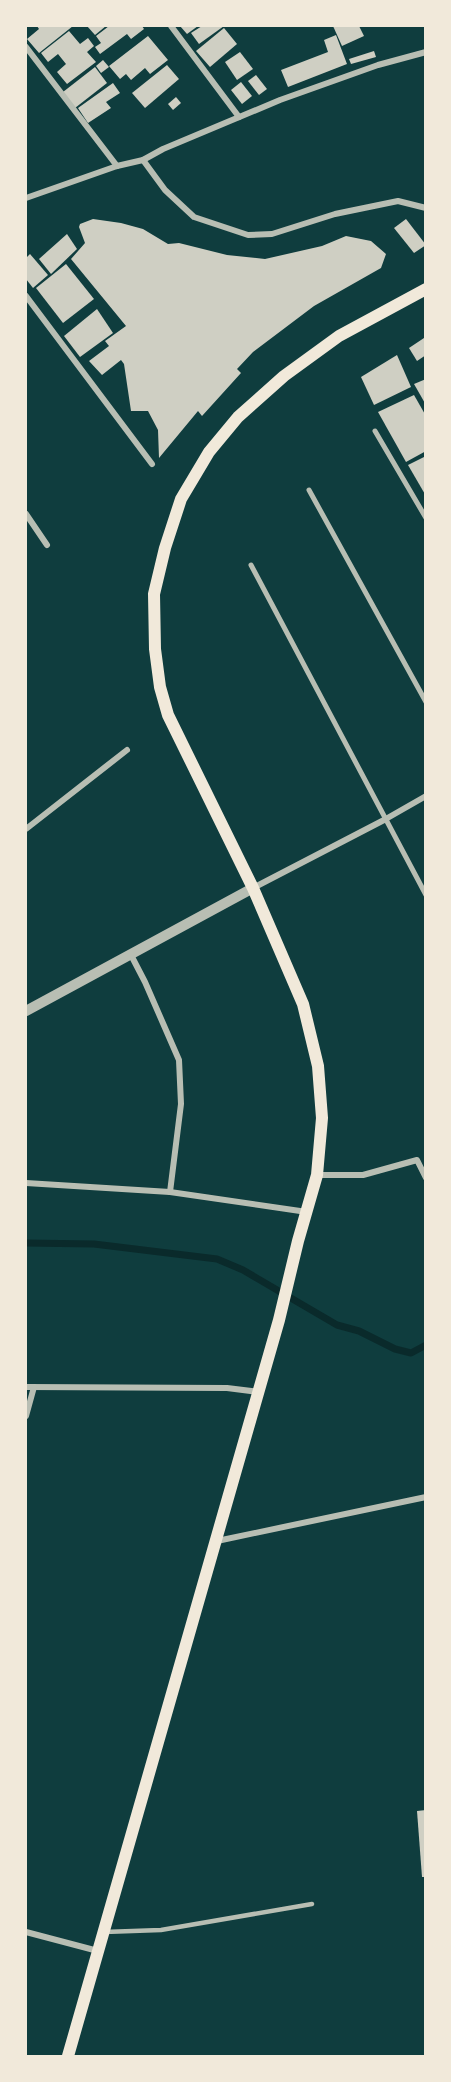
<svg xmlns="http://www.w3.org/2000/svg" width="451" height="2082" font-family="'Public Sans',sans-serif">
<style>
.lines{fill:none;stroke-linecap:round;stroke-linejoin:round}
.stream{stroke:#0a2a2b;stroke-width:7}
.building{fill:#cfcfc3}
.service{stroke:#b8beb3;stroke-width:4.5}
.pedestrian{stroke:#b8beb3;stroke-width:5}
.minor{stroke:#b8beb3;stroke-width:6}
.tertiary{stroke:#b8beb3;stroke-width:10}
.secondary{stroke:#f1e9da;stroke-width:12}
</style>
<rect width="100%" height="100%" fill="#0f3d3e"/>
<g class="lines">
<path class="stream" d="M26,1243L94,1244L217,1259L243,1270L337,1325L359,1331L395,1349L411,1353L426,1345"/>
</g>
<g class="building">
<path d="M37,26H73L39,53L27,39L39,29Z"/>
<path d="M87,26H106L95,35Z"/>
<path d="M109,26H142L144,29L131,39L127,34L100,54L95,47L101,43L96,36Z"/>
<path d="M180,26H198L187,34Z"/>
<path d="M202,26H224L199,44L191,33Z"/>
<path d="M333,26H359L364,36L342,46Z"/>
<path d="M224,28L237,44L210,67L196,51Z"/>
<path d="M69,31L80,44L88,38L94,46L87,52L96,62L67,84L57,72L66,64L58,54L48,62L41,53Z"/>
<path d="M336,35L347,64L288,87L281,70L328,52L324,40Z"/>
<path d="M148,36L168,60L150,74L145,68L131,80L126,74L120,79L109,66Z"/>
<path d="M374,51L376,57L351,64L349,59Z"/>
<path d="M240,52L253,69L237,80L225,62Z"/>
<path d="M103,60L109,67L101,73L96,66Z"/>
<path d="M167,65L179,79L145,108L132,93Z"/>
<path d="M95,67L107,83L75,108L63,92Z"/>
<path d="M256,75L267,89L259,95L248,81Z"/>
<path d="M241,82L252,96L242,104L231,90Z"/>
<path d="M113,83L120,93L106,102L111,108L88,123L78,108Z"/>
<path d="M176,97L181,103L173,110L168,104Z"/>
<path d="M93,219L121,223L143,229L168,244L179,243L227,255L265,259L322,246L346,236L371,241L386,254L381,268L314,306L253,352L237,369L241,373L202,416L198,411L159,458L158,430L148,411H131L124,364L121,360L102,375L89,361L109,346L105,341L126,326L71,259L85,243L79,227L80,224Z"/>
<path d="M406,219L426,245L414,253L394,228Z"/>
<path d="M67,234L77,249L51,274L39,259Z"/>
<path d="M30,254L48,275L33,288L26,279V258Z"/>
<path d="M66,264L94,299L63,323L36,288Z"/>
<path d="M97,309L113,333L80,357L64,336Z"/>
<path d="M424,338L426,355L417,361L409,348Z"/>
<path d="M397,355L411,387L374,405L361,377Z"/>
<path d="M426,379V405L414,384Z"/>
<path d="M414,395L426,416V451L406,462L378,412Z"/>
<path d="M426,456V496L408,465Z"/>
<path d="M426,1810V1877H422L417,1811Z"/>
</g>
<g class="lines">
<path class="service" d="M104,1932L161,1930L312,1904"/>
<g class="pedestrian">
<path d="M375,431L426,518"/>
<path d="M309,490L426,702"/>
<path d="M251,565L426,895"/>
</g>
<g class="minor">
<path d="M171,26L239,117"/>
<path d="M26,47L117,166"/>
<path d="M143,160L165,190L194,217L248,235L272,234L335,214L398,201L426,208"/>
<path d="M26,198L117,166L143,160L163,149L280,100L378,65L426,52"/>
<path d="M26,296L152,464"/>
<path d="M26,514L47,545"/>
<path d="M26,829L127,750"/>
<path d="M253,888L384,820L426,796"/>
<path d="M131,955L145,982L179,1060L181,1104L170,1192"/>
<path d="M318,1175H363L417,1160L426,1178"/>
<path d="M26,1183L170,1192L307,1212"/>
<path d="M26,1387L227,1388L259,1392"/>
<path d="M26,1416L34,1387"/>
<path d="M217,1541L426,1497"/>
<path d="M26,1932L98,1951"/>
</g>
<path class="tertiary" d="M26,1011L253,888"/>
<path class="secondary" d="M68,2056L279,1320L298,1241L317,1175L322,1118L318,1066L303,1004L253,888L168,715L160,687L155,649L154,594L165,548L181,499L209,452L238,417L284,376L339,336L426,289"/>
</g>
<rect width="451" height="2082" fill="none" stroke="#f1e9da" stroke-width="54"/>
</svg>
